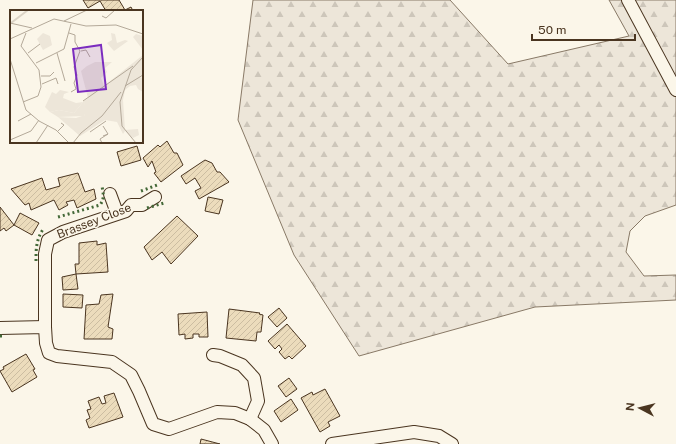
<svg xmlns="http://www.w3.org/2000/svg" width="676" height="444" font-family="'Public Sans',sans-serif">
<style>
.forest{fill:url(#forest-firs);stroke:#887966}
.building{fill:url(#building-hatch);stroke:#4a3520}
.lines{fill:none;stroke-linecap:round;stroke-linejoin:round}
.minor-casing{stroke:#4a3520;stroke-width:14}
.minor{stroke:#fbf6e9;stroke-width:12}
.hedge{stroke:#436837;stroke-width:3;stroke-dasharray:2 3;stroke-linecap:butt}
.labels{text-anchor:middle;stroke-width:3;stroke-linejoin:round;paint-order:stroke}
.street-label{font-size:12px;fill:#4a3520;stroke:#fbf6e9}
.inset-river{fill:none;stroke:#dcd4c6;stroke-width:2}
.inset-road{fill:none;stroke:#b4a999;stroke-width:1}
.view{fill:#7b2cbf;fill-opacity:0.15;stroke:#7b2cbf;stroke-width:2}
.inset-edge{fill:none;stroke:#4a3520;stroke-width:2}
</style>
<defs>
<pattern id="forest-firs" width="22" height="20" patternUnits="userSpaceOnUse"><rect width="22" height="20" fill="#ede6d9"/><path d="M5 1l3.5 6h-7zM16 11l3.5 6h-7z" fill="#cdc6ba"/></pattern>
<pattern id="building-hatch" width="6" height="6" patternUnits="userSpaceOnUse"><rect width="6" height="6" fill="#ecdcbc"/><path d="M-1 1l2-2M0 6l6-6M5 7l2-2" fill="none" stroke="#ccbda1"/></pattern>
</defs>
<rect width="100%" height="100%" fill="#fbf6e9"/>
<path class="forest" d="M253,0H450L508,64L629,36L609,0H676V205L645,216L630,231L626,252L644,276L676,275V300L535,307L359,356L294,255L238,120Z"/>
<g class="building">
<path d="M83,0H119L125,10L131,7L133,11H106L100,1L88,8Z"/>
<path d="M167,141L174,153H177L183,165L161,182L154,173L156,172L152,161L148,167L143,158L158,145L160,147Z"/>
<path d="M137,146L141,160L121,166L117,152Z"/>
<path d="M205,160L212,163L217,172H220L229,182L199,199L195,191L201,188L195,178L186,184L181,176Z"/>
<path d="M78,173L85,192L94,189L96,199L77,208L74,200L66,202L68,205L59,210L54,200L31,210L29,203L25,205L11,189L42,178L46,190L60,186L58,178Z"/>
<path d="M208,197L223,200L219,214L205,211Z"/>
<path d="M0,207L14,225L6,231L4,228L0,231Z"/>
<path d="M20,213L39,223L32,235L14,225Z"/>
<path d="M177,216L198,236L171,264L162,252L152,260L144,247Z"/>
<path d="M97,241V245L106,243L108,272L76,274L75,264H79V243Z"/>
<path d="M76,274L78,289L63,290L62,277Z"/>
<path d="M63,294L83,295L82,308L63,307Z"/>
<path d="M113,294L108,327L113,329L112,339H84L86,305L99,304L101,295Z"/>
<path d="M279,308L287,318L277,327L268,317Z"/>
<path d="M229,309L260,313L259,314L263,315L261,332H257L256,341L226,338Z"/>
<path d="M207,312L208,337H199V334H193V338L185,339V334L179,335L178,314Z"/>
<path d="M287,324L306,346L292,359L289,356L285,359L279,352L282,349L279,345L275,349L268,341Z"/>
<path d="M26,354L35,369L33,370L37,377L12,392L0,371L4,369L3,367Z"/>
<path d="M289,378L297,389L286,397L278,386Z"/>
<path d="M325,389L340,416L328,422L330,426L320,432L301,398L312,392L313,395Z"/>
<path d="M114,393L123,417L89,428L86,420L90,418L87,410L91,409L88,401L99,397L102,404L106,403L104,396Z"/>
<path d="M291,399L298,410L281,422L274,411Z"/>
<path d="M201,439L220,444H200Z"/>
</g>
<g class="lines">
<defs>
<g id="minor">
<path d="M628,0L676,90"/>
<path d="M110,194L117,213"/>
<path d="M45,327V254L48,240L63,232L126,211L131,205H142L155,197"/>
<path d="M0,328L45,327L46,343L49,353L57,356L112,362L131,375L139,391L153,424L169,429L217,412L235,413L250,419L264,430L272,444"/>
<path d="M213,355L220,356L242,365L254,378L258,401L250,419"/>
<path d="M332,444L414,432L439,436L452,444"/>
</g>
</defs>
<use href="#minor" class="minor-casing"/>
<use href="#minor" class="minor"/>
<g class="hedge">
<path d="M141,191L157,185"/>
<path d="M147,208L164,203"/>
<path d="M58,217L100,205C105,198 103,193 102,186"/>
<path d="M36,261C36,249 36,239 44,228"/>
<path d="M0,336H4"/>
</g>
</g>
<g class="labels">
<g class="street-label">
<text transform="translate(94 221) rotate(-21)" y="4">Brassey Close</text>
</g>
</g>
<g transform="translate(10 10)">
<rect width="133" height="133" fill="#fbf6e9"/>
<path d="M74,91L76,99L74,106L48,107L40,102L49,100L64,103Z" fill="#ede6d9"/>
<path d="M33,23L40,26L42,35L33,40L27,29ZM101,23L105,24L107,33L115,30L118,31L104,41L97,33L102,30ZM133,45V65L130,67L133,68V82L128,79L126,75L120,76L115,80L113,90L115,120L128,119L129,125L123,128L115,121L113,124L107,112L95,110L70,126L48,107L66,108L75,105L69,101L70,99L75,101L74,91L78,88L71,61L77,56L85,52H102L95,58L97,62L91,68L94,76ZM50,80L59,82L54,84L53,88L66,93L73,92L64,103L49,100L40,102L35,97L42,82L46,84Z" fill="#ede6d9"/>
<path d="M126,24L133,26V40L123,27Z" fill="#ede6d9"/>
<path class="inset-river" d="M1,13L18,0"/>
<path class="inset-road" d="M92,6L96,8L105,0M54,11L77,0M0,13L22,18M59,23L65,25V32L70,41L64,57L67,65L64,73L66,79L61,82M0,29L44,9L76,16L106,15L133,24M71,41L76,40L80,47M18,43L30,34M47,43L55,71M0,49L16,100L29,111L46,120L59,133M26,53L54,39L61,14M31,66H40L44,62M32,74L46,68L48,74M115,76L133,65M73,91L123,56M13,92L28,86L31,77L29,60L11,36L16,23M8,111L21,104M93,116L98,124L93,126M48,121L54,115L51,113M80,122L96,111M0,130L21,121L29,110M26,133L38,115M63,133L71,123L92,106L111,82M92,133L90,129L98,124M126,133L112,116L110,92L121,60L133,47"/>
<path class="view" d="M91,35L96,79L68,82L63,39Z"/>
<rect width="133" height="133" class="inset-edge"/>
</g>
<g transform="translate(640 408) rotate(277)" stroke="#fbf6e9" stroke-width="3" paint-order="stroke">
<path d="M0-3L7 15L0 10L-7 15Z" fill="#4a3520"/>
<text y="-6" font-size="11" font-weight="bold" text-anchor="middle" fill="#4a3520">N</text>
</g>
<path d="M532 34v6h103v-6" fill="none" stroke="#4a3520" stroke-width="2"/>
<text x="538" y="34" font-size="12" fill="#4a3520" stroke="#fbf6e9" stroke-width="3" paint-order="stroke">50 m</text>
</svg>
